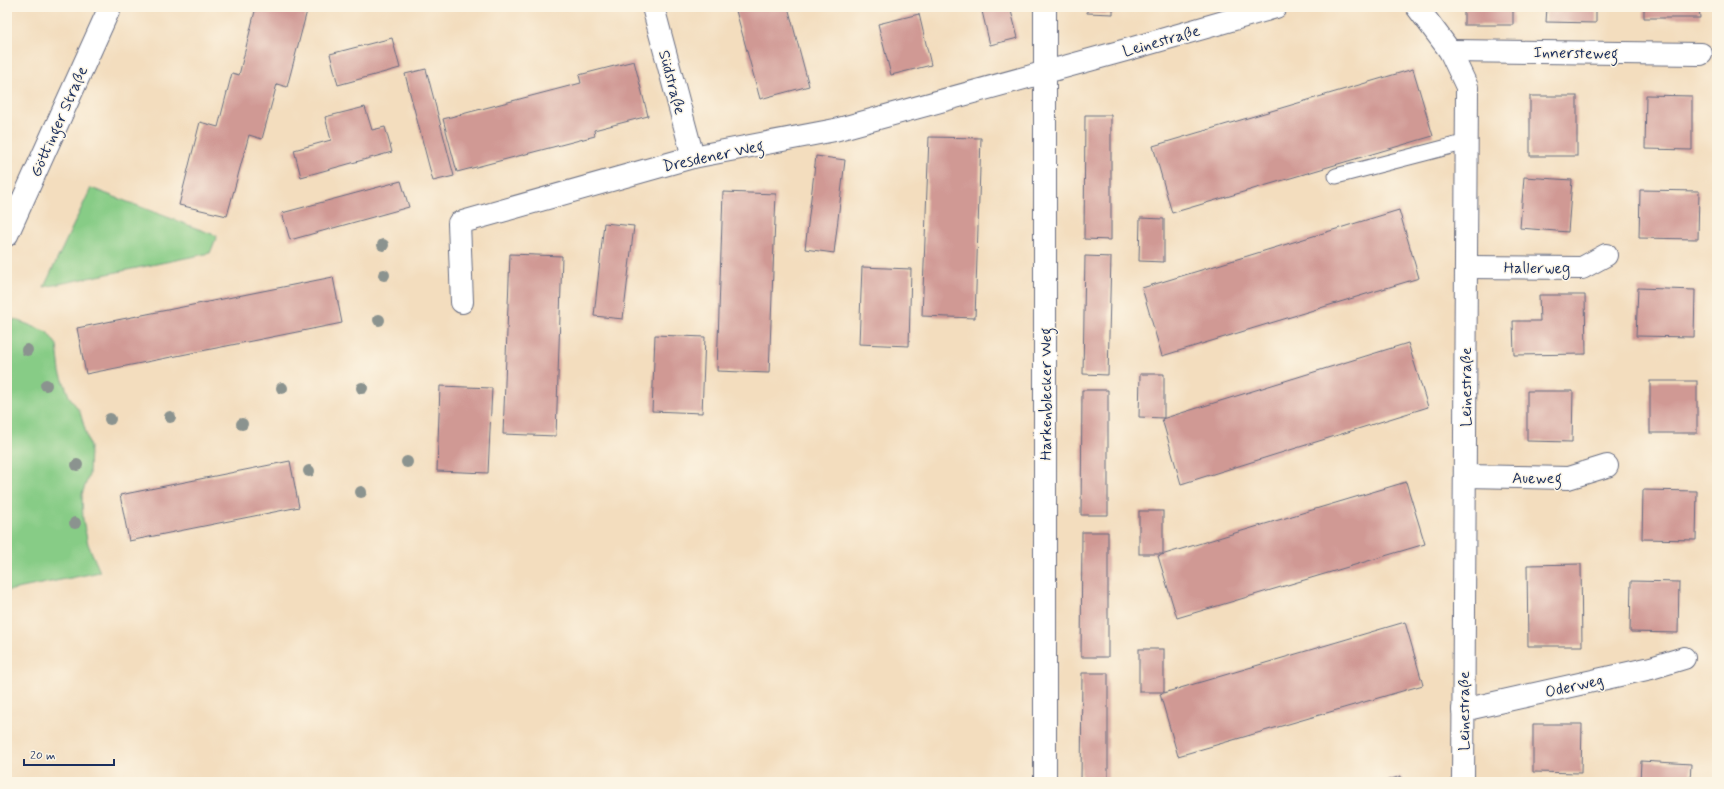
<svg xmlns="http://www.w3.org/2000/svg" width="1724" height="789" font-family="Mynerve,sans-serif">
<style>
.green{fill:#87cc86;stroke:#517e72}
.building{fill:#d09994}
.lines{fill:none;stroke-linecap:round;stroke-linejoin:round}
.service-casing{stroke:#676c80;stroke-width:17}
.minor-casing{stroke:#676c80;stroke-width:24}
.tertiary-casing{stroke:#676c80;stroke-width:24}
.service{stroke:#fff;stroke-width:15}
.minor{stroke:#fff;stroke-width:22}
.tertiary{stroke:#fff;stroke-width:22}
.tree{fill:#8b938f}
.labels{text-anchor:middle;stroke-width:3;stroke-linejoin:round;paint-order:stroke}
.street-label{font-size:16px;fill:#1b2f5e;stroke:#fcf5e5}
</style>
<rect width="100%" height="100%" fill="#fcf5e5"/>
<filter id="ink" filterUnits="userSpaceOnUse"><feTurbulence type="fractalNoise" baseFrequency=".025" numOctaves="2"/><feDisplacementMap in="SourceGraphic" scale="8" xChannelSelector="R" yChannelSelector="G"/><feConvolveMatrix kernelMatrix="1 2 1 2 8 2 1 2 1" color-interpolation-filters="sRGB"/></filter>
<filter id="wash" filterUnits="userSpaceOnUse"><feTurbulence type="fractalNoise" baseFrequency=".012" numOctaves="4" result="noise"/><feDisplacementMap in="SourceGraphic" scale="16" xChannelSelector="R" yChannelSelector="G"/><feGaussianBlur stdDeviation="0.9" result="paint"/><feColorMatrix in="noise" values="0 0 0 0 0 0 0 0 0 0 0 0 0 0 0 0 0 1.4 0 .05"/><feComposite in="paint" operator="in"/></filter>
<g filter="url(#wash)">
<rect width="100%" height="100%" fill="#f3ddbe"/>
<g class="green">
<path d="M91,188L217,236L210,253L44,287Z"/>
<path d="M14,319L47,332L57,345L60,372L69,396L80,412L90,447L89,475L82,494L83,520L88,544L100,572L7,591V335Z"/>
</g>
<g id="blocks">
<g class="building">
<path d="M256,7H308L287,87L277,84L262,139L249,135L227,216L179,205L200,122L218,127L232,73L239,75Z"/>
<path d="M308,7H322L321,11Z"/>
<path d="M735,7H788L809,86L760,99Z"/>
<path d="M981,7H1010L1018,38L990,45Z"/>
<path d="M1087,7H1113V14L1087,13Z"/>
<rect x="1464" y="7" width="49" height="18"/>
<path d="M1547,7H1596V23L1546,22Z"/>
<path d="M1644,7H1699L1700,18H1644Z"/>
<path d="M919,14L931,65L891,75L878,24Z"/>
<path d="M392,38L400,68L338,85L330,54Z"/>
<path d="M634,61L648,116L594,130L595,136L457,172L443,119L581,83L579,75Z"/>
<path d="M426,69L454,176L433,181L405,74Z"/>
<path d="M1413,69L1433,136L1172,213L1153,146Z"/>
<path d="M1646,95L1692,96V150L1645,149Z"/>
<rect x="1530" y="96" width="47" height="60"/>
<path d="M365,107L372,130L385,127L392,152L301,177L294,150L331,140L325,117Z"/>
<path d="M1085,115H1111V240L1084,239Z"/>
<path d="M929,137L981,138L975,318L922,316Z"/>
<path d="M816,156L845,160L834,253L805,249Z"/>
<path d="M1524,177L1572,180L1568,232L1520,228Z"/>
<path d="M401,181L409,207L290,240L282,213Z"/>
<path d="M1640,190L1699,191L1698,239L1639,238Z"/>
<path d="M723,192L776,194L769,373L717,371Z"/>
<path d="M1399,210L1419,278L1162,356L1142,288Z"/>
<path d="M1140,218L1164,219V262L1139,261Z"/>
<path d="M604,223L634,226L623,319L594,316Z"/>
<path d="M510,254L562,256L556,436L503,434Z"/>
<path d="M1085,256L1111,257L1108,375L1083,374Z"/>
<path d="M862,267L911,269L909,346L859,344Z"/>
<path d="M333,277L342,323L86,374L77,328Z"/>
<path d="M1638,288L1695,290L1694,337L1636,336Z"/>
<path d="M1539,295H1585L1586,354L1514,355L1513,321H1540Z"/>
<path d="M655,335L705,337L702,413L652,411Z"/>
<path d="M1408,343L1428,407L1181,484L1162,419Z"/>
<path d="M1140,374H1164V418L1139,417Z"/>
<rect x="1650" y="381" width="47" height="52"/>
<path d="M440,386L492,388L488,473L437,471Z"/>
<path d="M1082,390H1108V515H1081Z"/>
<path d="M1527,391H1573L1572,442L1527,441Z"/>
<path d="M290,461L299,507L129,541L120,495Z"/>
<path d="M1406,482L1425,544L1177,618L1158,556Z"/>
<path d="M1643,490L1697,491L1696,540L1642,539Z"/>
<rect x="1139" y="511" width="24" height="43"/>
<path d="M1082,532H1108V657H1081Z"/>
<path d="M1581,564L1582,646H1528L1527,565Z"/>
<path d="M1631,581L1679,582L1678,633L1630,632Z"/>
<path d="M1405,622L1423,685L1178,756L1160,694Z"/>
<rect x="1139" y="649" width="25" height="43"/>
<path d="M1082,673H1108V782H1081Z"/>
<path d="M1533,724H1582L1581,773L1533,772Z"/>
<path d="M1641,761L1691,764L1690,782H1640Z"/>
<path d="M1401,776L1402,782H1382Z"/>
</g>
</g>
</g>
<g filter="url(#ink)">
<use href="#blocks" fill-opacity="0" stroke="#676c80" stroke-width="1"/>
<g class="lines">
<defs>
<path id="service" d="M1336,176L1467,142"/>
<g id="minor">
<path d="M653,7L693,157"/>
<path d="M1417,7L1450,51L1467,87L1463,782"/>
<path d="M1450,51L1701,54"/>
<path d="M7,235L110,7"/>
<path d="M1466,267L1582,268L1606,255"/>
<path d="M462,302L459,223L693,157L835,130L1126,50L1276,7"/>
<path d="M1465,476L1568,478L1607,466"/>
<path d="M1463,710L1651,668L1684,658"/>
</g>
<path id="tertiary" d="M1045,7V782"/>
</defs>
<use href="#service" class="service-casing"/>
<use href="#minor" class="minor-casing"/>
<use href="#tertiary" class="tertiary-casing"/>
<use href="#service" class="service"/>
<use href="#minor" class="minor"/>
<use href="#tertiary" class="tertiary"/>
</g>
<g class="tree">
<circle cx="383" cy="245" r="6"/>
<circle cx="384" cy="275" r="6"/>
<circle cx="379" cy="320" r="6"/>
<circle cx="27" cy="350" r="6"/>
<circle cx="46" cy="385" r="6"/>
<circle cx="282" cy="388" r="6"/>
<circle cx="362" cy="388" r="6"/>
<circle cx="170" cy="417" r="6"/>
<circle cx="110" cy="419" r="6"/>
<circle cx="242" cy="424" r="6"/>
<circle cx="407" cy="462" r="6"/>
<circle cx="77" cy="465" r="6"/>
<circle cx="309" cy="471" r="6"/>
<circle cx="361" cy="492" r="6"/>
<circle cx="75" cy="523" r="6"/>
</g>
</g>
<g class="labels">
<g class="street-label">
<text transform="translate(1161 40) rotate(-16)" y="6">Leinestraße</text>
<text transform="translate(1576 52) rotate(1)" y="6">Innersteweg</text>
<text transform="translate(673 82) rotate(75)" y="6">Südstraße</text>
<text transform="translate(58 121) rotate(-66)" y="6">Göttinger Straße</text>
<text transform="translate(713 155) rotate(-12)" y="6">Dresdener Weg</text>
<text x="1537" y="273">Hallerweg</text>
<text transform="translate(1465 387) rotate(-90)" y="6">Leinestraße</text>
<text transform="translate(1045 394) rotate(-90)" y="6">Harkenblecker Weg</text>
<text x="1537" y="483">Aueweg</text>
<text transform="translate(1574 685) rotate(-13)" y="6">Oderweg</text>
<text transform="translate(1463 711) rotate(-90)" y="6">Leinestraße</text>
</g>
</g>
<rect width="1724" height="789" fill="none" stroke="#fcf5e5" stroke-width="24"/>
<path d="M24 759v6h90v-6" fill="none" stroke="#1b2f5e" stroke-width="2"/>
<text x="30" y="759" font-size="12" fill="#1b2f5e" stroke="#fcf5e5" stroke-width="3" paint-order="stroke">20 m</text>
</svg>
